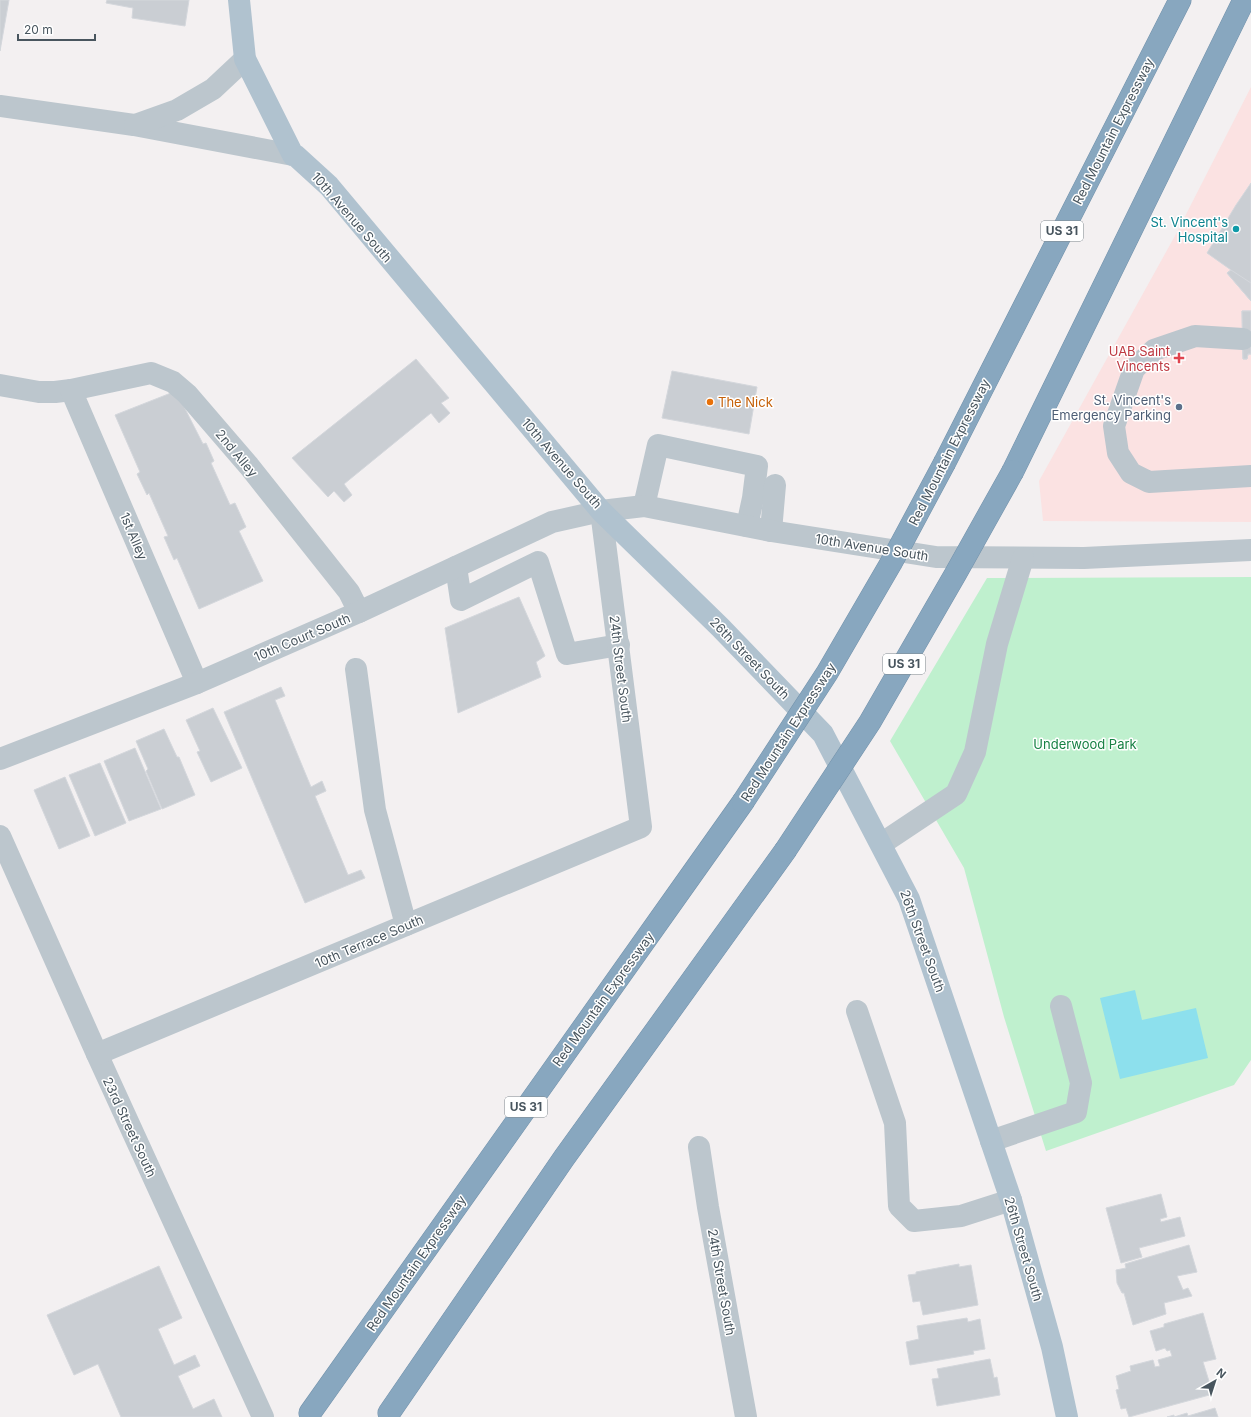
<svg xmlns="http://www.w3.org/2000/svg" width="1251" height="1417" font-family="Inter,sans-serif">
<style>
.medical{fill:#fbe2e2}
.green{fill:#bff0ce}
.water{fill:#8de0ed}
.building{fill:#caced3;stroke:#d4d7dc}
.lines{fill:none;stroke-linecap:round;stroke-linejoin:round}
.highway-casing{stroke:#7392ab;stroke-width:23}
.minor{stroke:#bcc6cd;stroke-width:22}
.major{stroke:#b0c2cf;stroke-width:22}
.highway{stroke:#88a7bf;stroke-width:22}
.highway-bridge-casing{stroke:#7392ab;stroke-width:23;stroke-linecap:butt}
.highway-bridge{stroke:#88a7bf;stroke-width:22}
.culture-dot{fill:#0f9aa8;stroke:#fff;stroke-width:1.5}
.health-dot{fill:#e0444e;stroke:#fff;stroke-width:1.5}
.food-dot{fill:#e8710a;stroke:#fff;stroke-width:1.5}
.service-dot{fill:#5c6f8a;stroke:#fff;stroke-width:1.5}
.labels{text-anchor:middle;stroke-width:3;stroke-linejoin:round;paint-order:stroke}
.shield{fill:#fff;stroke:#7f888e;stroke-width:1}
.shield-label{font-size:12px;font-weight:bold;fill:#48555e}
.street-label{font-size:13px;fill:#48555e;stroke:#fff}
.culture-label{font-size:13px;fill:#0d838f;stroke:#fff;text-anchor:end}
.health-label{font-size:13px;fill:#be3a42;stroke:#fff;text-anchor:end}
.service-label{font-size:13px;fill:#4e5e75;stroke:#fff;text-anchor:end}
.food-label{font-size:13px;fill:#c56008;stroke:#fff;text-anchor:start}
.park-label{font-size:13px;fill:#178144;stroke:#fff}
</style>
<rect width="100%" height="100%" fill="#f3f0f1"/>
<path class="medical" d="M1251,87V522L1043,521L1039,481L1176,234Z"/>
<path class="green" d="M1251,577V1060L1234,1085L1046,1151L1004,1017L964,868L890,741L987,578Z"/>
<path class="water" d="M1135,990L1142,1020L1196,1008L1208,1058L1120,1079L1100,998Z"/>
<g class="building">
<path d="M0,0H9L0,51Z"/>
<path d="M107,0H189L185,26L132,18L133,8L106,3Z"/>
<path d="M1251,183V301L1227,273L1231,270L1207,253L1236,205Z"/>
<path d="M1231,270L1251,283V301L1227,273Z"/>
<path d="M1242,311H1251V354H1248L1247,359H1243Z"/>
<path d="M1242,311H1251V354H1248L1247,359H1243Z"/>
<path d="M416,359L449,398L441,403L450,413L439,423L431,413L344,484L352,495L344,502L334,491L328,497L292,458Z"/>
<path d="M672,371L757,387L749,434L662,418Z"/>
<path d="M176,391L203,444L206,443L214,461L211,463L230,505L235,503L246,527L239,531L263,581L199,609L177,558L174,560L164,537L168,536L149,493L147,495L137,474L140,472L115,415Z"/>
<path d="M519,597L545,656L536,662L541,677L458,713L445,628Z"/>
<path d="M281,687L285,696L275,700L311,787L322,781L326,791L315,796L348,875L361,870L365,878L305,903L224,712Z"/>
<path d="M213,708L242,768L211,782L197,752L200,751L186,720Z"/>
<path d="M164,729L177,757H179L195,795L162,809L146,771L148,769L136,741Z"/>
<path d="M135,748L161,809L129,821L104,761Z"/>
<path d="M100,763L126,823L95,836L69,775Z"/>
<path d="M65,777L90,836L59,849L34,790Z"/>
<path d="M1161,1194L1167,1217L1160,1219L1161,1222L1180,1217L1185,1236L1139,1248L1142,1257L1121,1263L1106,1208Z"/>
<path d="M1189,1245L1197,1272L1177,1276L1183,1290L1188,1288L1192,1296L1164,1303L1166,1314L1133,1325L1124,1293H1122L1117,1283L1116,1270L1126,1268L1125,1264Z"/>
<path d="M959,1264V1267L971,1265L978,1305L923,1315L920,1301L913,1302L908,1275L916,1274V1272Z"/>
<path d="M159,1266L182,1318L158,1329L174,1365L195,1355L200,1366L178,1376L193,1409L214,1399L222,1417H121L98,1364L74,1375L47,1315Z"/>
<path d="M1203,1313L1216,1359L1203,1362L1213,1394L1129,1417L1126,1408L1121,1409L1116,1390L1119,1389L1116,1376L1131,1371L1130,1366L1153,1360L1155,1367L1160,1366L1158,1360L1172,1356L1170,1350L1167,1351L1165,1348L1156,1351L1150,1331L1164,1327V1324Z"/>
<path d="M967,1318L968,1322L980,1319L985,1349L973,1351L974,1354L910,1365L906,1342L919,1339L917,1326Z"/>
<path d="M990,1359L994,1378L997,1377L1000,1395L937,1406L932,1379L939,1378L937,1369Z"/>
<path d="M1215,1408L1218,1417H1167L1174,1415V1417L1187,1413L1188,1416Z"/>
</g>
<g class="lines">
<defs>
<g id="highway">
<path d="M945,462L1180,0"/>
<path d="M1013,471L1244,0"/>
<path d="M310,1413L743,802"/>
<path d="M389,1413L564,1158L785,851"/>
</g>
</defs>
<use href="#highway" class="highway-casing"/>
<g class="minor">
<path d="M0,106L134,125L293,155"/>
<path d="M135,125L177,110L213,89L245,59"/>
<path d="M1243,339L1195,336L1154,350L1134,369L1114,426L1118,453L1131,473L1149,482L1251,476"/>
<path d="M0,385L39,392H55L71,390L151,373L173,382L187,394L249,466L349,592L359,612"/>
<path d="M71,390L197,683"/>
<path d="M644,506L658,445L757,466L753,498L747,526"/>
<path d="M771,531L775,485"/>
<path d="M456,567L461,600L538,562L567,654L619,645"/>
<path d="M356,669L375,810L406,925"/>
<path d="M0,759L197,683L359,612L552,522L601,511L644,506L771,531L936,557L1084,558L1251,550"/>
<path d="M0,836L97,1054L263,1417"/>
<path d="M881,844L956,794L975,752L997,644L1023,558"/>
<path d="M857,1011L895,1123L899,1206L914,1221L961,1216L1011,1200"/>
<path d="M97,1054L641,827L601,511"/>
<path d="M991,1141L1076,1112L1081,1083L1061,1006"/>
<path d="M699,1147L708,1207L746,1417"/>
</g>
<path class="major" d="M239,0L245,59L293,155H295L329,186L601,511L720,627L823,734L909,899L1011,1200L1052,1347L1067,1417"/>
<use href="#highway" class="highway"/>
<defs>
<g id="highway-bridge">
<path d="M743,802L827,673L891,563L945,462"/>
<path d="M785,851L870,722L956,573L1013,471"/>
</g>
</defs>
<use href="#highway-bridge" class="highway-bridge-casing"/>
<use href="#highway-bridge" class="highway-bridge"/>
</g>
<circle class="culture-dot" cx="1236" cy="229" r="4"/>
<path class="health-dot" d="M1177 352h4v4h4v4h-4v4h-4v-4h-4v-4h4z"/>
<circle class="food-dot" cx="710" cy="402" r="4"/>
<circle class="service-dot" cx="1179" cy="407" r="4"/>
<g class="labels">
<g class="shield">
<rect x="1041" y="221" width="42" height="20" rx="3"/>
<rect x="883" y="654" width="42" height="20" rx="3"/>
<rect x="505" y="1097" width="42" height="20" rx="3"/>
</g>
<g class="shield-label">
<text x="1062" y="235">US 31</text>
<text x="904" y="668">US 31</text>
<text x="526" y="1111">US 31</text>
</g>
<g class="street-label">
<text transform="translate(1113 131) rotate(-63)" y="5">Red Mountain Expressway</text>
<text transform="translate(352 217) rotate(49)" y="5">10th Avenue South</text>
<text transform="translate(949 452) rotate(-63)" y="5">Red Mountain Expressway</text>
<text transform="translate(237 453) rotate(50)" y="5">2nd Alley</text>
<text transform="translate(562 463) rotate(49)" y="5">10th Avenue South</text>
<text transform="translate(134 536) rotate(67)" y="5">1st Alley</text>
<text transform="translate(872 547) rotate(9)" y="5">10th Avenue South</text>
<text transform="translate(302 637) rotate(-23)" y="5">10th Court South</text>
<text transform="translate(750 658) rotate(46)" y="5">26th Street South</text>
<text transform="translate(621 669) rotate(83)" y="5">24th Street South</text>
<text transform="translate(788 732) rotate(-57)" y="5">Red Mountain Expressway</text>
<text transform="translate(369 941) rotate(-23)" y="5">10th Terrace South</text>
<text transform="translate(923 941) rotate(70)" y="5">26th Street South</text>
<text transform="translate(603 999) rotate(-54)" y="5">Red Mountain Expressway</text>
<text transform="translate(130 1127) rotate(65)" y="5">23rd Street South</text>
<text transform="translate(1024 1249) rotate(74)" y="5">26th Street South</text>
<text transform="translate(416 1263) rotate(-55)" y="5">Red Mountain Expressway</text>
<text transform="translate(722 1282) rotate(80)" y="5">24th Street South</text>
</g>
<g class="culture-label">
<text x="1228" y="227">St. Vincent's<tspan x="1228" dy="15">Hospital</tspan></text>
</g>
<g class="health-label">
<text x="1170" y="356">UAB Saint<tspan x="1170" dy="15">Vincents</tspan></text>
</g>
<g class="service-label">
<text x="1171" y="405">St. Vincent's<tspan x="1171" dy="15">Emergency Parking</tspan></text>
</g>
<g class="food-label">
<text x="718" y="407">The Nick</text>
</g>
<g class="park-label">
<text x="1085" y="749">Underwood Park</text>
</g>
</g>
<g transform="translate(1215 1381) rotate(39)" stroke="#ffffff" stroke-width="3" paint-order="stroke">
<path d="M0-3L7 15L0 10L-7 15Z" fill="#48555e"/>
<text y="-6" font-size="11" font-weight="bold" text-anchor="middle" fill="#48555e">N</text>
</g>
<path d="M18 34v6h77v-6" fill="none" stroke="#48555e" stroke-width="2"/>
<text x="24" y="34" font-size="12" fill="#48555e" stroke="#ffffff" stroke-width="3" paint-order="stroke">20 m</text>
</svg>
